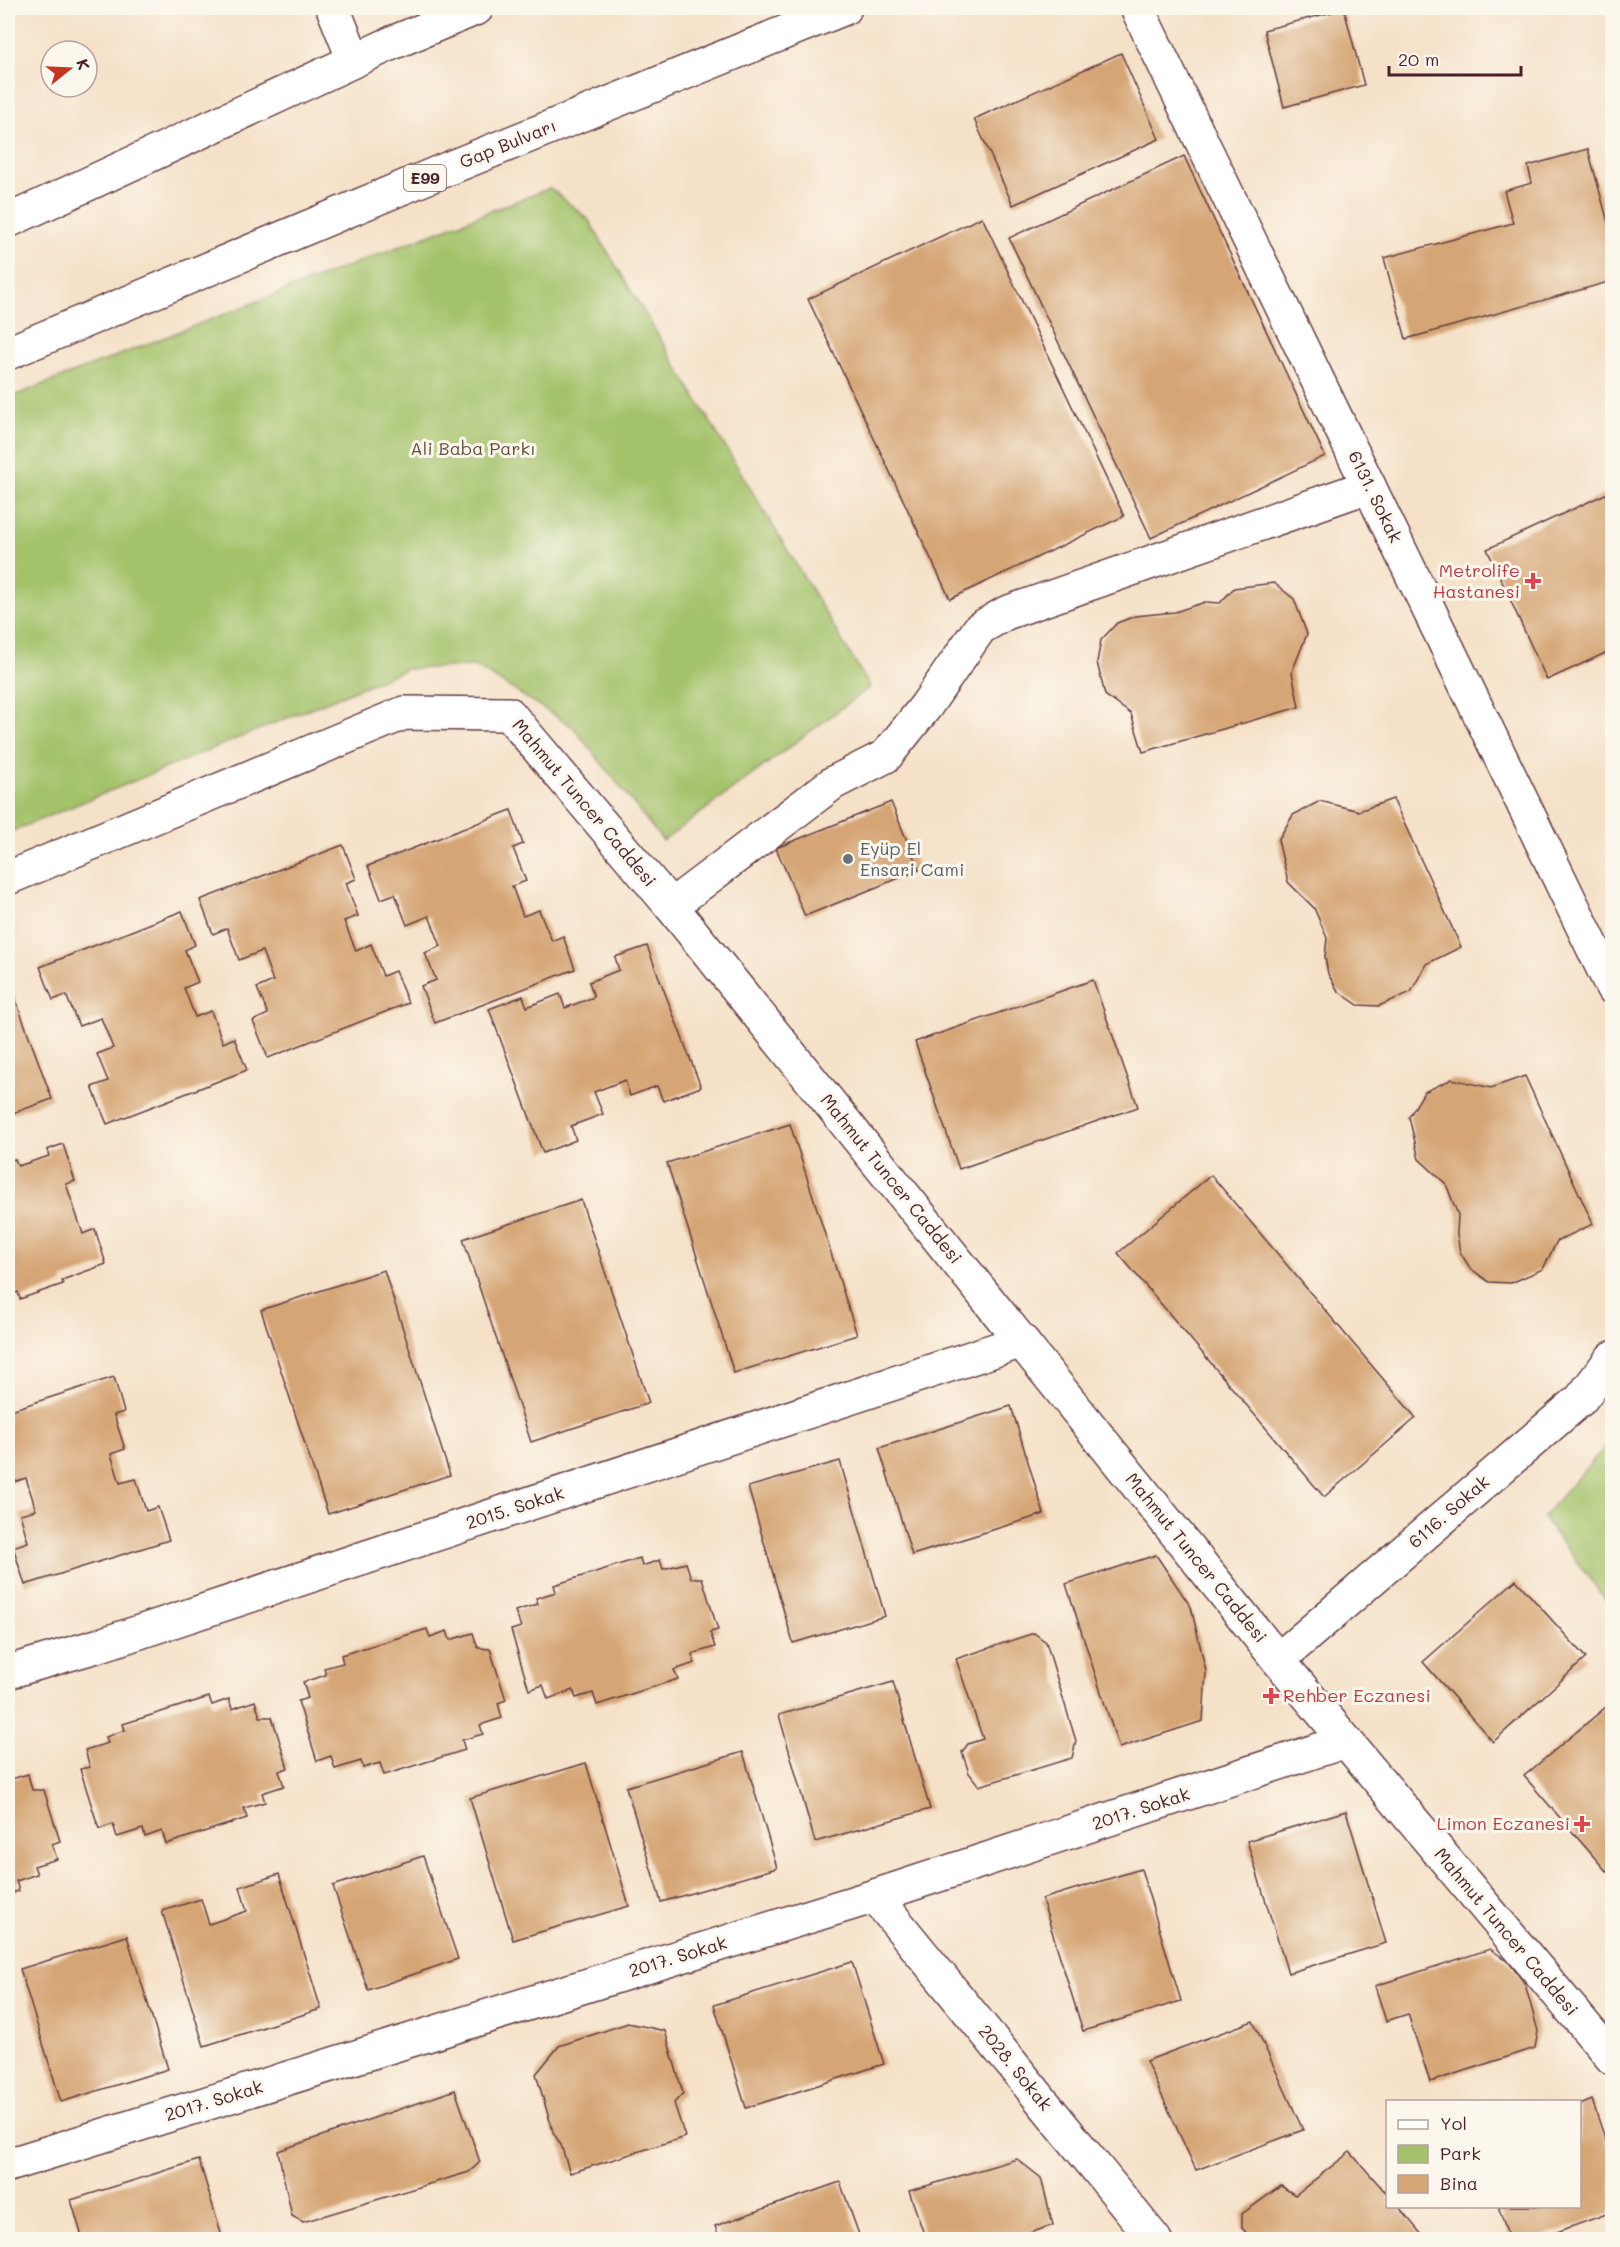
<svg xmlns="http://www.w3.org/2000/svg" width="1620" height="2247" font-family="Mali,sans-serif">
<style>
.green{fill:#a4c26a;stroke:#77704a;stroke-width:1.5}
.building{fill:#d5a574}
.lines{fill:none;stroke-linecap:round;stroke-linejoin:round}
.minor-casing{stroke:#643c43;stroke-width:36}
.tertiary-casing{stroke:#643c43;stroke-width:36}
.trunk-casing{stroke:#643c43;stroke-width:36}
.minor{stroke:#fff;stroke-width:33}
.tertiary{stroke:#fff;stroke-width:33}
.trunk{stroke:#fff;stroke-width:33}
.health-dot{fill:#e0444e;stroke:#fbf7ec;stroke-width:2}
.worship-dot{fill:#6b7280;stroke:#fbf7ec;stroke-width:2}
.labels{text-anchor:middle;stroke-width:6;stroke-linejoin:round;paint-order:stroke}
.shield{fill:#fbf7ec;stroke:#7f6065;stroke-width:1.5}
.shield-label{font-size:16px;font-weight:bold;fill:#4a1f2b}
.street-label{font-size:18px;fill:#4a1f2b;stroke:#fbf7ec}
.park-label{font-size:18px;fill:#65503e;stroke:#fbf7ec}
.health-label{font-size:18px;fill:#be3a42;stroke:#fbf7ec;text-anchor:end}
.worship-label{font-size:18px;fill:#5b616d;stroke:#fbf7ec;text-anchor:start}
</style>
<rect width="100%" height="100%" fill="#fbf7ec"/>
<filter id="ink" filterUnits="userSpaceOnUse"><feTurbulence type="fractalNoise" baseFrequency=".0167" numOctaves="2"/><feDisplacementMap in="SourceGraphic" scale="12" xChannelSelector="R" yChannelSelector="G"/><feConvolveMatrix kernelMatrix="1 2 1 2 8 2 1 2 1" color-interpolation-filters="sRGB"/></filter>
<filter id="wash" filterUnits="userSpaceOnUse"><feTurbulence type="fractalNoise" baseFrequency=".008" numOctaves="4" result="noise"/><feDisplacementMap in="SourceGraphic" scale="24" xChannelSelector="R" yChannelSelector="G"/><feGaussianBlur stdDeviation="1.35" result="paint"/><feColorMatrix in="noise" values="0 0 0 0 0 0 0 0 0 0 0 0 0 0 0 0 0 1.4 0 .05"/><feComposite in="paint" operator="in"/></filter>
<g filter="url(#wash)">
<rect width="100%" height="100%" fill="#f5e1c8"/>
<g class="green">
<path d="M550,188L588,219L870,687L663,841L573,727L475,666L406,669L8,833V398Z"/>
<path d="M1612,1439V1608L1543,1517Z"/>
</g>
<g id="blocks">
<g class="building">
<path d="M1344,9L1364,85L1284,107L1264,30Z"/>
<path d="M1121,53L1159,139L1013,205L974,119Z"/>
<path d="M1588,149L1612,237V281L1406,339L1384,258L1513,223L1504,191L1532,183L1528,166Z"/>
<path d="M1184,156L1325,456L1151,538L1009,238Z"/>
<path d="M982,217L1124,516L950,599L808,299Z"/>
<path d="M1612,491V650L1547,680L1487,549Z"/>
<path d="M1274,583L1294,599L1307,634L1292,672L1299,707L1143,752L1131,714L1105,695L1097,662L1101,640L1117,623L1135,616L1175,612L1205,602L1220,603L1234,588Z"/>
<path d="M1393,799L1461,947L1426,964L1411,992L1379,1006L1358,1005L1338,991L1328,974L1325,957L1327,938L1314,908L1288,882L1278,840L1293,815L1320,801L1359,811Z"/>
<path d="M891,802L919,870L805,916L776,848Z"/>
<path d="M511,810L523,844L513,848L526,881L512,886L523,916L539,910L552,941L563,936L575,969L435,1023L421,986L436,980L425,953L441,946L429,916L407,925L395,894L381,899L368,866Z"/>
<path d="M343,845L356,879L346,883L358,916L344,921L356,951L371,944L383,976L395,971L408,1003L268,1058L253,1021L268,1014L257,988L273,981L262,951L239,960L227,928L213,934L200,900Z"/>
<path d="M182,911L195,945L185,950L198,982L184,988L195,1017L211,1011L223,1043L234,1038L247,1070L107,1124L92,1087L108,1081L97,1054L113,1048L101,1018L79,1026L66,995L53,1000L40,967Z"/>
<path d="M647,946L701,1087L663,1101L657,1086L630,1096L625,1080L594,1092L603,1114L571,1126L576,1140L543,1153L489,1009L523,996L527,1007L560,994L565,1008L594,997L589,982L619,970L615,957Z"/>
<path d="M8,979L52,1099L8,1115Z"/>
<path d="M1093,980L1138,1107L959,1169L915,1042Z"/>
<path d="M1525,1076L1593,1224L1557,1241L1543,1269L1511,1283L1489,1282L1470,1268L1460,1252L1457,1234L1458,1215L1446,1184L1419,1159L1409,1117L1424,1092L1452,1079L1491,1088Z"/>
<path d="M790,1124L857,1335L734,1373L667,1163Z"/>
<path d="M63,1144L75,1181L66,1184L83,1234L95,1229L106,1264L62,1280L63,1284L20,1299L18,1292L8,1296V1161L15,1159L18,1166L49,1156L47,1150Z"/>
<path d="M1211,1175L1416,1418L1324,1497L1118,1253Z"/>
<path d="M581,1200L649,1403L531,1442L463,1239Z"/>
<path d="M384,1270L450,1475L328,1514L261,1310Z"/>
<path d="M114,1377L124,1412L114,1415L125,1449L111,1454L120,1483L136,1479L146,1511L158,1507L169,1540L25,1585L13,1547L28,1542L20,1514L36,1510L26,1478L8,1484V1411Z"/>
<path d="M1011,1406L1044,1514L912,1555L879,1448Z"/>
<path d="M840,1461L885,1616L793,1643L748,1487Z"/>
<path d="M1156,1555L1191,1607L1206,1671L1203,1721L1119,1748L1066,1584Z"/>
<path d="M640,1558L642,1566L660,1560L663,1569L686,1563L691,1578H702L718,1630L710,1632L715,1647L692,1654L695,1663L674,1670L678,1679L597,1705L593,1693L576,1698L573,1690L548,1699L543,1685L529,1690L511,1630L521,1627L515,1611L538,1604L536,1598L556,1592L554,1585Z"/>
<path d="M1516,1580L1586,1658L1493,1742L1423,1662Z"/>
<path d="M427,1629L430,1637L447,1631L450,1640L473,1633L478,1648L490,1649L506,1700L498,1703L502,1718L480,1725L483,1734L462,1740L465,1750L384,1775L380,1763L363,1768L361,1761L335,1769L331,1756L317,1761L298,1701L308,1698L303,1682L326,1675L324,1668L343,1663L341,1655Z"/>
<path d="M1034,1633L1046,1642L1076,1741L1072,1758L979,1786L969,1773L962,1752L968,1744L983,1739L956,1659Z"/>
<path d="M893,1682L930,1809L815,1842L779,1715Z"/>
<path d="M209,1697L212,1705L229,1699L232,1709L255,1701L260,1717H272L288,1768L279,1771L284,1786L262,1793L265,1802L244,1808L247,1818L166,1844L162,1831L145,1837L143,1829L117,1837L113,1824L99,1829L80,1769L90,1767L85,1750L108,1743L106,1737L125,1730L123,1724Z"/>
<path d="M1606,1707L1612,1711V1866L1607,1872L1524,1776Z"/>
<path d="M743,1752L777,1868L661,1902L626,1787Z"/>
<path d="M586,1763L629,1906L513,1940L470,1798Z"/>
<path d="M28,1774L32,1790H44L60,1841L52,1844L57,1859L34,1866L37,1874L16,1881L19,1891L8,1894V1780Z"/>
<path d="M1346,1811L1386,1943L1288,1973L1247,1841Z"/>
<path d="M423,1856L458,1959L368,1990L333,1886Z"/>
<path d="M1141,1869L1181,2001L1083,2031L1042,1899Z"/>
<path d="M279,1874L321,2009L204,2046L162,1911L201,1899L209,1924L247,1911L240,1887Z"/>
<path d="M127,1936L168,2069L61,2102L20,1969Z"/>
<path d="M1490,1949L1508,1961L1525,1984L1538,2031L1535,2048L1430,2082L1408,2014L1386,2021L1375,1986Z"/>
<path d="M852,1962L884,2064L746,2108L714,2005Z"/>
<path d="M1253,2021L1303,2130L1196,2170L1146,2061Z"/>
<path d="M628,2023L665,2031L683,2093L674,2103L685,2137L570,2173L561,2145L553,2132L536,2074L559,2046Z"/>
<path d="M455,2090L480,2162L469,2172L303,2222L292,2216L278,2151Z"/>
<path d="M1592,2100L1612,2159V2212L1535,2240H1510L1498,2206H1580V2105Z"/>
<path d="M1350,2152L1388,2195V2206H1398L1423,2236L1424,2240H1253L1242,2228V2214L1281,2186L1295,2195Z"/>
<path d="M1017,2159L1041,2178L1053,2225L1010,2240H926L909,2191Z"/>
<path d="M199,2160L223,2240H83L71,2200Z"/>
<path d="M840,2182L861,2240H720L715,2226Z"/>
</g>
</g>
</g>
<g filter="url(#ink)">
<use href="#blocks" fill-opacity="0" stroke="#643c43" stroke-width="1.5"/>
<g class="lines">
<defs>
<g id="minor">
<path d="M1137,8L1612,987"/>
<path d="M8,878L404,713L509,714L671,906L1278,1660L1612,2058"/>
<path d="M671,906L833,783L886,756L926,706L980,628L1006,613L1369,486"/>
<path d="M1278,1660L1581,1399L1612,1358"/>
<path d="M8,1672L100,1645L1022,1341"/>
<path d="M875,1896L1155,2240"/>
<path d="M8,2165L875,1896L1346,1741"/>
</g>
<path id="tertiary" d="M333,8L354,60"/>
<g id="trunk">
<path d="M8,221L392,43L477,8"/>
<path d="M8,353L442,171L845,8"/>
</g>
</defs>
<use href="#minor" class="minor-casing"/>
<use href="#tertiary" class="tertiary-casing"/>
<use href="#trunk" class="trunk-casing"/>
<use href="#minor" class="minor"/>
<use href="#tertiary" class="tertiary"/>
<use href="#trunk" class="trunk"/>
</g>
</g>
<g class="health-dot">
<path d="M1530 572h6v6h6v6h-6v6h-6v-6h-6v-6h6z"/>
<path d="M1268 1687h6v6h6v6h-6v6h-6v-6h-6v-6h6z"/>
<path d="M1579 1815h6v6h6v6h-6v6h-6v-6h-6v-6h6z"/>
</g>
<circle class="worship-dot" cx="848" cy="859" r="6"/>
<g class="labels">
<rect class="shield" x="404" y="165" width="42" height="26" rx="4.5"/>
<g class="shield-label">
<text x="425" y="184">E99</text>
</g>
<g class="street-label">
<text transform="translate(508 144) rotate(-22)" y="6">Gap Bulvarı</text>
<text transform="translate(1375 497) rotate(64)" y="6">6131. Sokak</text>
<text transform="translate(584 803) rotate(50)" y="6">Mahmut Tuncer Caddesi</text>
<text transform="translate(891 1179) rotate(51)" y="6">Mahmut Tuncer Caddesi</text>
<text transform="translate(515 1508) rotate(-18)" y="6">2015. Sokak</text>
<text transform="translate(1449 1512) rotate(-41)" y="6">6116. Sokak</text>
<text transform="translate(1196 1558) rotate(51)" y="6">Mahmut Tuncer Caddesi</text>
<text transform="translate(1141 1809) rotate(-18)" y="6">2017. Sokak</text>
<text transform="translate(1506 1932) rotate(50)" y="6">Mahmut Tuncer Caddesi</text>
<text transform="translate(678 1957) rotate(-17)" y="6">2017. Sokak</text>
<text transform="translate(1015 2068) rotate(51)" y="6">2028. Sokak</text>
<text transform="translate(214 2101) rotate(-17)" y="6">2017. Sokak</text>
</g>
<g class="park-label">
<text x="473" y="455">Ali Baba Parkı</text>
</g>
<g class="health-label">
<text x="1520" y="577">Metrolife<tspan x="1520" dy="21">Hastanesi</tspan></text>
<text x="1283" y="1702" text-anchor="start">Rehber Eczanesi</text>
<text x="1570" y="1830">Limon Eczanesi</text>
</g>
<g class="worship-label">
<text x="860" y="855">Eyüp El<tspan x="860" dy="21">Ensari Cami</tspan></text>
</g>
</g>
<rect width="1620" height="2247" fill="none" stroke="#fbf7ec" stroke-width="30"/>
<rect x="1386" y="2100" width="195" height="108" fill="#fbf7ec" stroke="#b4a19f" stroke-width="1.5"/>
<rect x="1398" y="2120" width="30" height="9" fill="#ffffff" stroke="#b4a19f" stroke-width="1.5"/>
<text x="1440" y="2130" font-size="18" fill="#4a1f2b">Yol</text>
<rect x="1398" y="2145" width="30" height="18" fill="#a4c26a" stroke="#b4a19f" stroke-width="1.5"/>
<text x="1440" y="2160" font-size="18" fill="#4a1f2b">Park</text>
<rect x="1398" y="2175" width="30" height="18" fill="#d5a574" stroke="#b4a19f" stroke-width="1.5"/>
<text x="1440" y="2190" font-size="18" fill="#4a1f2b">Bina</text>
<g transform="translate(69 69) rotate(72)"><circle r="28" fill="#fbf7ec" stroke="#b4a19f" stroke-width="1.5"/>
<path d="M0-4.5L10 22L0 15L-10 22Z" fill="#c8321e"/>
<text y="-9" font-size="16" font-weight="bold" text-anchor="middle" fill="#4a1f2b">K</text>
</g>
<path d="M1389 66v9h132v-9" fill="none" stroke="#4a1f2b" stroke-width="3"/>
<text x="1398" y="66" font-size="18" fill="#4a1f2b" stroke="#fbf7ec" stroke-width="4.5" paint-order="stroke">20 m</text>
</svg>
